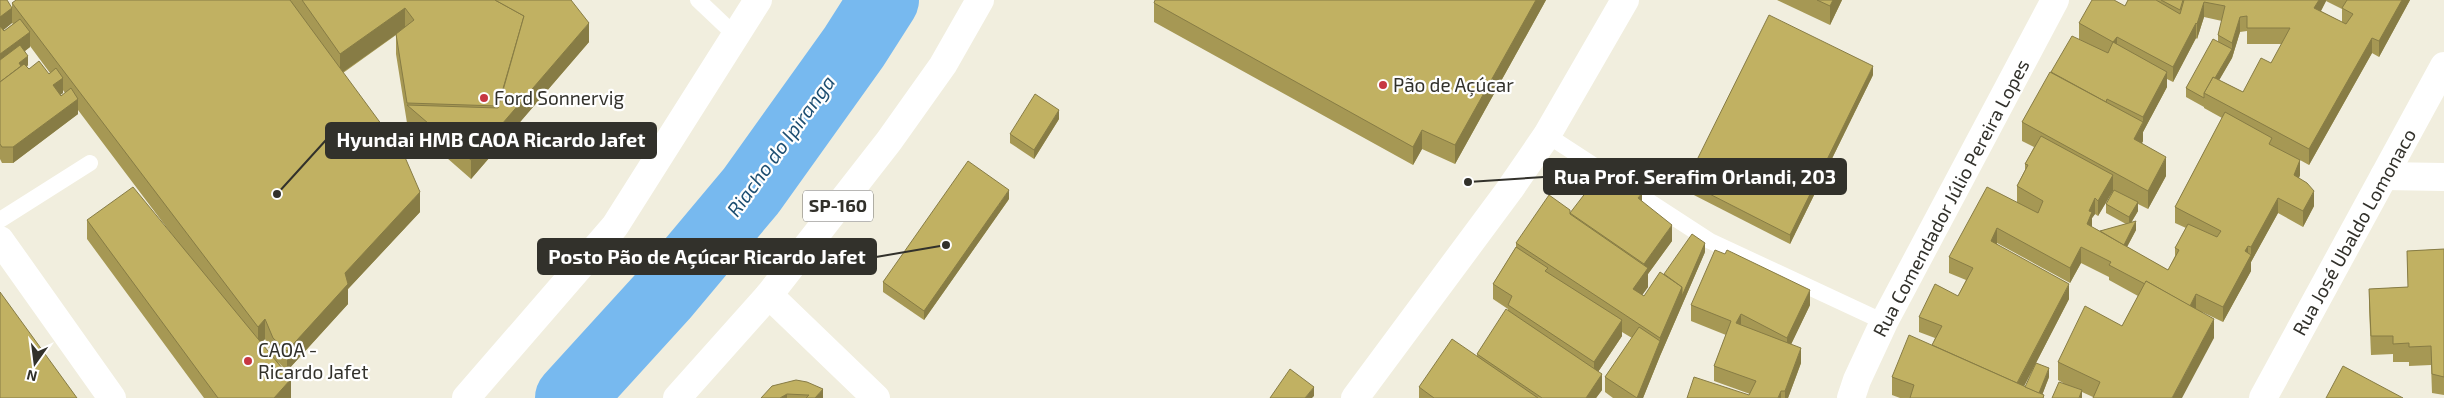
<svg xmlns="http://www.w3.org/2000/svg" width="2444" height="398" font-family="'Exo 2',sans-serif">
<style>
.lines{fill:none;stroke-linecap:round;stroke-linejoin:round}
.river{stroke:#77b9ef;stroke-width:70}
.lane{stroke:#fff;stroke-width:16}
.street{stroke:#fff;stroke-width:28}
.secondary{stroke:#fff;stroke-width:28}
.primary{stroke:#fff;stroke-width:28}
.wall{fill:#a69854;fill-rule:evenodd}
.shaded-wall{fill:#877c45}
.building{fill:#c1b162;stroke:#877c45}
.poi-dot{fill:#c73742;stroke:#fff;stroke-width:2}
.labels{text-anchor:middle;stroke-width:4.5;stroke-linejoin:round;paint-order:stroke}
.shield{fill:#fff;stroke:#706f6b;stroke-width:1}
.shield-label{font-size:18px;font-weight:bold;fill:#32312b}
.poi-label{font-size:19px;fill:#32312b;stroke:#fff;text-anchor:start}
.street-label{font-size:19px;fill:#32312b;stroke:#fff}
.water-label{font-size:20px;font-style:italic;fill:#1e4f72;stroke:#fff}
.leader{fill:none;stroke:#32312b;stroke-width:2}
.callout-dot{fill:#32312b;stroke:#fff;stroke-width:2}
.callout{fill:#32312b;stroke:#32312b;stroke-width:2}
.callout-label{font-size:20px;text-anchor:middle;font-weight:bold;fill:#fff}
</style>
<rect width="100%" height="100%" fill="#f1eede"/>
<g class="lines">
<path class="river" d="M570,398L663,296L751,191L854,47L884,0"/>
<g class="lane">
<path d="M698,0L735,35"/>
<path d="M1547,135L1710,241L1884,322"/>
<path d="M0,220L90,163"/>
</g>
<g class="street">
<path d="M2384,176L2444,177"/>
<path d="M769,295L876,398"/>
<path d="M1355,398L1510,189L1547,135L1625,0"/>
<path d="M1851,398L1857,380L1884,322L2055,0"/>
<path d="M2263,398L2444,66"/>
</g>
<path class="secondary" d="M0,240L112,398"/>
<g class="primary">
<path d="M466,398L615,226L758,0"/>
<path d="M677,398L769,295L889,141L943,65L980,0"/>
</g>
</g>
<g class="wall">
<path d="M0,0L12,8V3L16,0H571L589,42L471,179L407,123L396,54V35L343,73L420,212L348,289V304L287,371L278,362L291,379V398H204L87,239V220L176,240L78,110V114L13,163H2L0,159ZM12,23L13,24L4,31L3,30ZM30,46L50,73L49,74L29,69L27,67L28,65L25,51L30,47ZM63,90L65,93L61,96L60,95L63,93ZM265,339L272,356L261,343Z"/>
<path d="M1546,0L1455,164L1422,149L1413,165L1154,22V3Z"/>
<path d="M1777,0H1842L1830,25Z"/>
<path d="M2128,0H2410L2379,57L2372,53L2309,165L2300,160V175L2299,178L2314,206L2303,227L2278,213L2251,262V271L2223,322L2202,312L2214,338L2093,397L2082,392V398L2063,383L2058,380V362L2122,326L2138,296L2109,280V277L2081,263L2070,283L1997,243V244L2069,299L2024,386L2025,387L2049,377L2042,395L2044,398H1900L1892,395V377L1932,345L1935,338L1919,332V317L1958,296L1966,280L1949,273V257L2017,202V186L2025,170V164L2034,147L2022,141V122L2051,72L2085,43L2079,39V23L2125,6ZM2326,1L2342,9V22L2321,11ZM2204,17L2222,21L2218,35V42L2186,88V97L2204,107V108L2222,118L2175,207V223L2186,228L2175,248V256L2168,270L2127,247L2136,230L2131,223L2138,211V204L2148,209L2166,176L2142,143L2143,141V132L2167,87V79L2173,82L2196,38L2197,39ZM2247,31V44H2282L2271,63L2243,92L2219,80L2232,58L2240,32ZM2113,190L2106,204V213L2126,224L2100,231L2092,227V218L2095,214L2098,216Z"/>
<path d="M1873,75L1790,244L1686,191V182Z"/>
<path d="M1059,119L1034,159L1010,143V134Z"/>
<path d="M1009,199L924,320L883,292V282Z"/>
<path d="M1642,202L1672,241L1648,274V287L1642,295L1644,296L1664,274L1705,252L1660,356L1643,398H1613L1605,392V377L1632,338L1622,332V336L1598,372L1602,390L1596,398H1419V387L1477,357V354L1508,311V309L1493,299V284L1516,247V243L1570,210V215V213Z"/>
<path d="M2444,249V395L2432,393L2431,365L2409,366V362H2393V354L2371,355L2369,307V289L2408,287L2407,251Z"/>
<path d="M1691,305H1810L1791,344L1801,363L1788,398H1687L1749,395L1750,394L1714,381V366L1726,335L1691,321Z"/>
<path d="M807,382L823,398H761Z"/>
</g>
<g class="shaded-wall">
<path d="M1536,0H1546L1455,164V145Z"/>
<path d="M1833,0H1842L1830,25V6Z"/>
<path d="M2319,0H2326V1L2314,24V8Z"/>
<path d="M2402,0H2410L2379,57V41Z"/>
<path d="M2204,2V17L2197,39V24Z"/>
<path d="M12,8V23L0,33V17Z"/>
<path d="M405,8V28L340,74V54Z"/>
<path d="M2240,17V32L2232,58V43Z"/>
<path d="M589,23V42L471,179V160Z"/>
<path d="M2196,23V38L2173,82V67Z"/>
<path d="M30,32V47L0,70V54Z"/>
<path d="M2117,37V52L2113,42Z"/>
<path d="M2372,38V53L2309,165V149Z"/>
<path d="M2232,49V58L2210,96L2206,94Z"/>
<path d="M28,56V65L19,72V63Z"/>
<path d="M1873,66V75L1790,244V235Z"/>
<path d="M2167,72V87L2143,132V141L2134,158V139L2143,123V117Z"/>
<path d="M63,78V93L53,100V85Z"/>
<path d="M78,99V114L13,163V147Z"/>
<path d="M1059,110V119L1034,159V150Z"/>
<path d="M1422,130V149L1413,165V147Z"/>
<path d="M2166,157V176L2148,209V191Z"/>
<path d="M2300,160V175L2294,190V175Z"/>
<path d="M2113,175V191L2098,216V201Z"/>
<path d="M1009,190V199L924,320V311Z"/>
<path d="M2314,191V206L2303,227V211Z"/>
<path d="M420,192V212L348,289V304L287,371V351L345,273Z"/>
<path d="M1642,193V209L1638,198Z"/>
<path d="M2095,198V214L2092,218V228L2087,224L2089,211Z"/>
<path d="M2278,198V213L2251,262V271L2223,322V307L2245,251L2248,246V260L2251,256V247Z"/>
<path d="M2138,202V211L2129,226V217Z"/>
<path d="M2136,221V230L2121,258V249Z"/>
<path d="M1672,225V241L1648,274V287L1633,308V289L1644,273V264Z"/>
<path d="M1997,228V243L1991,256V241Z"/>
<path d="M1705,243V252L1660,356L1643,398H1637L1660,341V338L1682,287Z"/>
<path d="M2081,247V263L2070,283V268Z"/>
<path d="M2069,284V299L2018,398L2016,386Z"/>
<path d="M1810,290V305L1787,353V338Z"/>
<path d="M2196,294V309H2189Z"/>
<path d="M1741,314V330L1736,323Z"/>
<path d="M265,319V339L258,347V327Z"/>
<path d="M2214,319V338L2182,398H2172Z"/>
<path d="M1622,320V336L1594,378V362Z"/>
<path d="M1801,348V363L1788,398H1785V391Z"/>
<path d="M2049,368V377L2041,398L2039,393Z"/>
<path d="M1602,374V390L1596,398H1586Z"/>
<path d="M291,379V398H274Z"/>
<path d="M1314,387V396L1312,398H1305Z"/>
<path d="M823,389V398H815Z"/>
<path d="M2082,390V398H2079Z"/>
<path d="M1781,391V398H1778Z"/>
<path d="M787,394V398H780Z"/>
</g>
<g class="building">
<path d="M0,0H7L12,8L0,17Z"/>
<path d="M16,0H290L404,155L420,192L345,273L348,284L287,351L273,338L265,319L258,327L12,3Z"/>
<path d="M302,0H495L524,16L498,106L407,103L396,34L414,20L405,8L340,54Z"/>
<path d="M495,0H571L589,23L471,160L407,105L498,108L524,16Z"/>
<path d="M1155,0H1536L1455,145L1422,130L1413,147L1154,3Z"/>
<path d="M1817,0H1833L1830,6Z"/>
<path d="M2092,0H2114L2125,6L2128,0H2156L2180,14L2184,0H2319L2314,8L2346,24L2353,14L2342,8L2347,0H2402L2379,41L2372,38L2309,149L2204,93L2213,77L2243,92L2261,58L2271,63L2290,28H2247V16L2240,17L2232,43L2218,35L2225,6L2204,2L2197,24L2196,23L2173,67L2117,37L2113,42L2079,23Z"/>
<path d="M2161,0H2183L2180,10Z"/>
<path d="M1769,15L1873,66L1790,235L1686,182Z"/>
<path d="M20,19L30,32L0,54V26L4,31Z"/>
<path d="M2072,36L2108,53L2113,42L2167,72L2143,117L2107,99L2106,102L2051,72Z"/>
<path d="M2213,39L2232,49L2215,78L2213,77L2204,93V98L2186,88Z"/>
<path d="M20,45L28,56L19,63L21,66L0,82V60Z"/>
<path d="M39,61L49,74L56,68L63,78L53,85L61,96L71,88L78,99L13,147H2L0,144V82L24,64L29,69Z"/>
<path d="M2050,72L2143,122L2134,139L2166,157L2148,191L2022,122Z"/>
<path d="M1035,94L1059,110L1034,150L1010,134Z"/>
<path d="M2225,112L2272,138L2269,144L2300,160L2294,175L2307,183L2314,191L2303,211L2278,198L2251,247L2248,246L2245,251L2251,255L2223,307L2196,294L2190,306L2146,281L2145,284L2109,265L2111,262L2081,247L2070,268L1997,228L1991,241L2069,284L2017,383L1932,345L1942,326L1919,317L1935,284L1958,296L1973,268L1949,257L1987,187L2038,213L2043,201L2017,186L2028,165L2025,164L2041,136L2113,175L2098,201L2095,198L2089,211L2092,212L2087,224L2168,270L2179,250L2175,248L2188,224L2217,237L2221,231L2175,207Z"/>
<path d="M968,161L1009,190L924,311L883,282Z"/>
<path d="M1611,172L1642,193L1638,198L1672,225L1644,264L1570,213L1600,174L1605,178Z"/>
<path d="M133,187L291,379L274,398H218L87,220Z"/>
<path d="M2114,190L2138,202L2129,217L2106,204Z"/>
<path d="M1549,195L1570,210V214L1648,268L1633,289L1644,296L1660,272L1682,287L1660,338L1516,243Z"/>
<path d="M2136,221L2124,245L2100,231Z"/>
<path d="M1692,234L1705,243L1682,296V287L1664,274Z"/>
<path d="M1516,247L1548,268L1545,271L1622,320L1594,362L1508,305L1512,296L1493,284Z"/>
<path d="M2444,249V377L2432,374L2431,346L2409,347V343L2393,344V336H2371L2369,289L2408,287L2407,251Z"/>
<path d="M1715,250L1725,254L1727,250L1810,290L1787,338L1741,314L1736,323L1801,348L1785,391H1781L1778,398H1687L1694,377L1749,395L1756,381L1714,366L1731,321L1691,305Z"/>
<path d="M2146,281L2214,319L2172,398H2093L2100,382L2058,362L2085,306L2122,326Z"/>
<path d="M0,292L77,398H0Z"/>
<path d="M1506,309L1602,374L1586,398H1542L1477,354Z"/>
<path d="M1639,327L1660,341L1637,398L1605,377Z"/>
<path d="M1909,335L2044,395L2043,398H1910L1914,385L1892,377Z"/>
<path d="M1452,339L1538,398H1434L1419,387Z"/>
<path d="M2036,363L2049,368L2039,393L2025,387Z"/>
<path d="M2343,366L2403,398H2326Z"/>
<path d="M1290,369L1314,387L1305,398H1270Z"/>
<path d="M796,380L807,382L823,389L815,398H806L809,395H807L787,394L780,398H761L772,386Z"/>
<path d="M2059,382L2082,390L2079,398H2052Z"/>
</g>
<g class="poi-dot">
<circle cx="1383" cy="85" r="5"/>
<circle cx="484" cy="98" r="5"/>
<circle cx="248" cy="361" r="5"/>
</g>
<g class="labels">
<rect class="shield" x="803" y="190.5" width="70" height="31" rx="4"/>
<g class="shield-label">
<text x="838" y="212">SP-160</text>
</g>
<g class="poi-label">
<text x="1393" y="92">Pão de Açúcar</text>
<text x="494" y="105">Ford Sonnervig</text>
<text x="258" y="357">CAOA -<tspan x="258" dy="22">Ricardo Jafet</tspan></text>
</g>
<g class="street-label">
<text transform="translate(1951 198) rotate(-62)" y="7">Rua Comendador Júlio Pereira Lopes</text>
<text transform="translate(2354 232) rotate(-61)" y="7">Rua José Ubaldo Lomonaco</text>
</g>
<g class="water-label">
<text transform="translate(781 146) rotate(-54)" y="7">Riacho do Ipiranga</text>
</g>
</g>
<path class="leader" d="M277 194L326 140M1468 182L1544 177M946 245L876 257"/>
<g class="callout-dot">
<circle cx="277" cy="194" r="5"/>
<circle cx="1468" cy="182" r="5"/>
<circle cx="946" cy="245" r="5"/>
</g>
<g class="callout">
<rect x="326" y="123" width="330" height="35" rx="5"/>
<rect x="1544" y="159" width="302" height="35" rx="5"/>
<rect x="538" y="239" width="338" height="35" rx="5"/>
</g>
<g class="callout-label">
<text x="491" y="147">Hyundai HMB CAOA Ricardo Jafet</text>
<text x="1695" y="184">Rua Prof. Serafim Orlandi, 203</text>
<text x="707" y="264">Posto Pão de Açúcar Ricardo Jafet</text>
</g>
<g transform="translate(35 363) rotate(194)" stroke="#ffffff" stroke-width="4" paint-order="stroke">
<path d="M0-4L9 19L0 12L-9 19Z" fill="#32312b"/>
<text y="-8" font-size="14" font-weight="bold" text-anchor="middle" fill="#32312b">N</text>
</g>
</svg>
